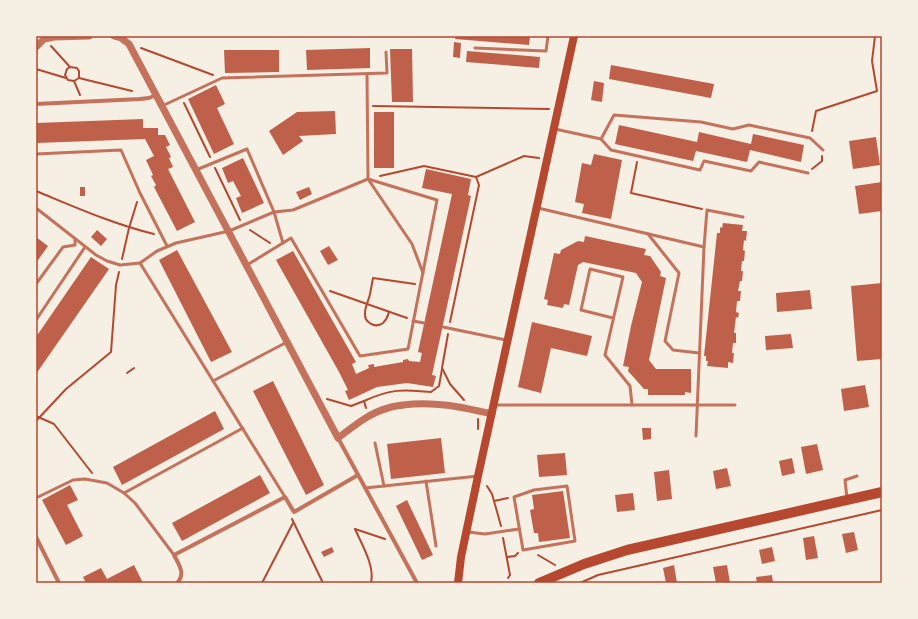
<svg xmlns="http://www.w3.org/2000/svg" width="918" height="619" font-family="Helvetica,sans-serif">
<style>
.building{fill:#bf614a}
.lines{fill:none;stroke-linecap:round;stroke-linejoin:round}
.path{stroke:#b5482f;stroke-width:2}
.service{stroke:#c5725c;stroke-width:3}
.minor{stroke:#c5725c;stroke-width:4}
.tertiary{stroke:#c5725c;stroke-width:7}
.secondary{stroke:#b5482f;stroke-width:8}
.primary{stroke:#b5482f;stroke-width:10}
.neatline{fill:none;stroke:#b5482f;stroke-width:1.5}
</style>
<rect width="100%" height="100%" fill="#f6efe4"/>
<g class="building">
<path d="M456,36H530L529,45L455,39Z"/>
<path d="M454,42L461,43L460,58L453,57Z"/>
<path d="M370,48V68L307,70L306,50Z"/>
<path d="M390,49H412L413,102H392Z"/>
<path d="M224,50H279V72L225,73Z"/>
<path d="M467,51L540,57L539,68L466,62Z"/>
<path d="M611,65L714,84L711,98L609,79Z"/>
<path d="M594,81L604,83L602,102L591,100Z"/>
<path d="M216,85L225,104L217,108L234,144L214,154L188,99Z"/>
<path d="M335,111L336,134L299,136L303,141L283,155L269,131L297,112Z"/>
<rect x="374" y="112" width="20" height="56"/>
<path d="M143,119V128H158V135H165L170,145L166,147L171,157L169,158L173,167L168,169L195,222L177,231L154,187L156,185L151,176L153,175L146,160L154,156L145,139L36,143V123Z"/>
<path d="M619,125L697,142L699,132L751,144L753,134L804,145L801,162L750,150L747,162L696,151L693,161L615,144Z"/>
<path d="M876,137L880,165L853,169L849,141Z"/>
<path d="M594,154L622,160L611,219L582,213L584,204L575,202L582,163L591,165Z"/>
<path d="M243,158L264,203L242,213L236,198L241,196L233,181L228,183L222,168Z"/>
<path d="M426,169L471,179L468,195L471,196L432,375L436,376L433,387L407,383L377,387L349,400L345,391L348,390L339,372L276,260L293,251L356,362L352,364L356,374L369,368L368,365L374,364V367L403,362V360L408,359L409,361L420,362L422,353L418,352L452,194L422,188Z"/>
<path d="M882,182V211L859,214L855,186Z"/>
<rect x="80" y="187" width="5" height="9"/>
<path d="M309,187L312,194L300,200L296,192Z"/>
<path d="M723,223L743,225L742,231H747L746,241L744,240L743,250L745,251L744,261H742L741,271H743L742,281H740L738,291H741L740,301H737L736,312L739,313L738,318L736,317L734,333H736V343H733L732,353H734L733,363L728,362V368L707,366L708,361H706V356H704L717,233H720V227L722,228Z"/>
<path d="M97,230L107,239L101,246L91,237Z"/>
<path d="M585,236L646,249L644,255L650,256L661,272L660,276L666,278L649,360L656,369H691V393L685,392V395H648V389H644L628,371L629,367L623,366L631,326L642,282L636,273L583,262L578,265L569,305L564,304L563,308L547,305L548,300L544,299L554,253L560,254L561,250L578,241L584,242Z"/>
<path d="M36,237L48,246L36,263Z"/>
<path d="M329,246L338,260L328,265L320,251Z"/>
<path d="M177,250L232,352L211,362L159,260Z"/>
<path d="M91,257L109,269L36,374V337Z"/>
<path d="M882,283V359L857,361L851,286Z"/>
<path d="M810,290L812,309L777,312L776,293Z"/>
<path d="M532,322L592,336L587,356L551,348L541,393L518,387Z"/>
<path d="M791,334L793,348L766,350L765,336Z"/>
<path d="M273,381L324,485L306,495L253,391Z"/>
<path d="M865,385L869,407L844,411L841,389Z"/>
<path d="M215,411L224,429L122,485L113,467Z"/>
<path d="M642,428H651V439L643,440Z"/>
<path d="M441,438L445,473L391,479L387,444Z"/>
<path d="M817,444L823,470L806,474L801,447Z"/>
<path d="M565,453L567,475L539,477L537,455Z"/>
<path d="M792,458L795,473L782,476L779,461Z"/>
<path d="M727,468L731,486L716,489L713,471Z"/>
<path d="M669,470L672,499L657,501L654,472Z"/>
<path d="M260,475L270,493L182,541L172,523Z"/>
<path d="M70,485L78,500L67,505L83,536L66,545L42,500Z"/>
<path d="M563,491L570,538L539,542L538,533H534L530,510L534,509L532,495Z"/>
<path d="M633,493L635,510L617,512L615,495Z"/>
<path d="M407,500L433,555L422,560L396,506Z"/>
<path d="M854,532L858,550L846,553L842,534Z"/>
<path d="M814,536L818,558L806,560L803,538Z"/>
<path d="M332,547L334,552L324,557L321,552Z"/>
<path d="M772,547L775,561L762,564L759,550Z"/>
<path d="M134,565L143,583H86L83,577L101,568L107,579Z"/>
<path d="M674,565L677,583H666L663,568Z"/>
<path d="M727,565L730,583H716L713,567Z"/>
<path d="M772,575L773,583H757L756,577Z"/>
</g>
<g class="lines">
<g class="path">
<path d="M51,46L70,67L77,68L79,71V78L74,81L68,80L65,75L67,69L70,67"/>
<path d="M141,48L213,75"/>
<path d="M36,69L66,78"/>
<path d="M79,78L132,91"/>
<path d="M74,81L80,95"/>
<path d="M184,103L210,157"/>
<path d="M373,106L549,109"/>
<path d="M812,131L816,111L877,91L872,61L875,36"/>
<path d="M637,162L631,193L702,209"/>
<path d="M215,168L240,220"/>
<path d="M812,169L822,161V156"/>
<path d="M380,176L424,166L476,177L524,156L539,158"/>
<path d="M36,191C75,207 113,224 154,234"/>
<path d="M250,230L270,243"/>
<path d="M122,259L129,228L137,202"/>
<path d="M330,291L407,318"/>
<path d="M389,312C388,316 386,320 383,323C375,329 364,322 365,313C365,306 369,300 370,294C371,289 372,283 373,278L415,284"/>
<path d="M450,322L479,185L476,177"/>
<path d="M448,334L442,368L450,384L464,400"/>
<path d="M127,373L134,368"/>
<path d="M327,399L351,406L364,401"/>
<path d="M366,408L364,401C390,389 403,389 431,392L439,386L442,369"/>
<path d="M36,416L54,424L92,473"/>
<path d="M36,421L66,389L111,352L116,285L119,272"/>
<path d="M478,429V419"/>
<path d="M487,486L492,494L501,526"/>
<path d="M494,501L508,498"/>
<path d="M292,519L323,583"/>
<path d="M355,529C362,545 375,566 371,583"/>
<path d="M355,529L385,539"/>
<path d="M503,538L510,575L508,578"/>
<path d="M538,555L555,565"/>
<path d="M507,557L515,556L518,553"/>
<path d="M262,583L293,523"/>
<path d="M580,583L598,575L882,510"/>
</g>
<g class="service">
<path d="M475,48L546,51L548,36"/>
<path d="M367,74L368,179L412,244L423,273"/>
<path d="M162,106L222,78L387,73L386,52"/>
<path d="M555,129L601,139L611,150L700,170L704,161L751,171L759,162L808,173"/>
<path d="M601,139L614,115L701,122L733,129L749,125L810,138L823,150"/>
<path d="M36,154L121,150L140,193L167,246"/>
<path d="M196,170L247,149L274,212L283,243"/>
<path d="M36,208L96,255L107,261L120,265L140,263L157,251L176,243L229,231L274,212L293,210L368,179L437,200L408,349L360,356L291,238L247,265"/>
<path d="M538,208L704,247"/>
<path d="M648,234L679,273L665,341L673,350L699,353"/>
<path d="M140,263L285,497"/>
<path d="M36,284L63,247L75,245V239"/>
<path d="M613,318L581,310L590,269L623,277L605,355L630,386L632,405"/>
<path d="M36,320L85,247"/>
<path d="M413,321L424,323"/>
<path d="M443,327L506,340"/>
<path d="M213,381L287,342"/>
<path d="M494,405H735"/>
<path d="M696,436L704,247L707,210L743,217"/>
<path d="M375,443L384,486"/>
<path d="M426,481L436,546"/>
<path d="M567,486L575,541L523,550L514,497L534,490Z"/>
<path d="M365,488L478,476"/>
<path d="M124,493L243,428"/>
<path d="M36,498L73,480L85,479L107,483L124,493L135,503L174,555"/>
<path d="M847,498L845,480L857,476"/>
<path d="M468,532L485,534L519,529"/>
</g>
<g class="minor">
<path d="M36,104L140,99L149,98L156,95"/>
<path d="M338,438L417,583"/>
<path d="M36,537L59,583"/>
<path d="M177,583C186,574 179,565 174,555L285,497L294,512L358,475"/>
</g>
<g class="tertiary">
<path d="M114,36L121,38L129,44L338,438C354,426 369,413 388,408C393,406 398,406 403,405C435,401 461,407 492,414"/>
<path d="M36,47L44,39L54,37L89,36"/>
</g>
<path class="secondary" d="M458,583L461,557L478,476L574,36"/>
<path class="primary" d="M539,583L584,564L627,550L882,492"/>
</g>
<rect width="918" height="619" fill="none" stroke="#f6efe4" stroke-width="74"/>
<rect x="37" y="37" width="844" height="545" class="neatline"/>
</svg>
